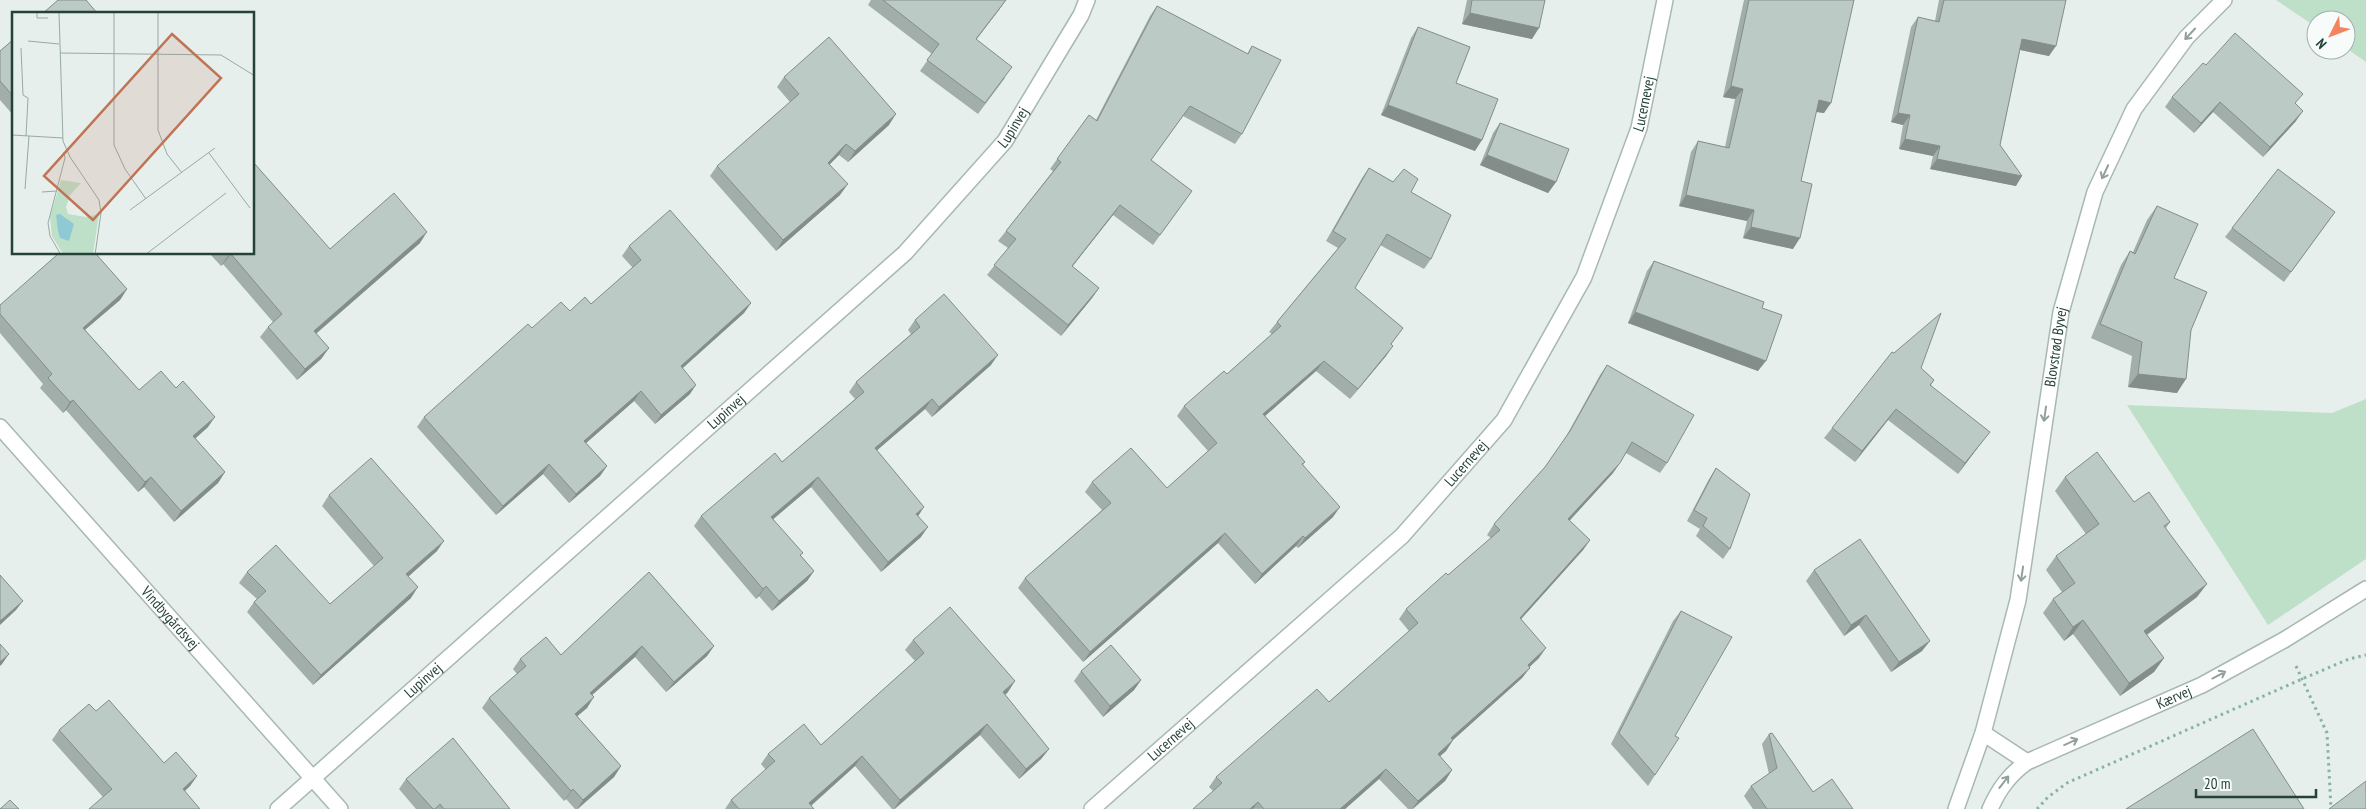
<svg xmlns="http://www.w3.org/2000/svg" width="2366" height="809" font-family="'PT Sans Narrow',sans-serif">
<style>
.green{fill:#bfe0c8}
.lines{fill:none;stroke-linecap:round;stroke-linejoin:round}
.minor-casing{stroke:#a8b8b2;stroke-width:18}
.path{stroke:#86b3a5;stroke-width:3;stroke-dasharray:2.5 4;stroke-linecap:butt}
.minor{stroke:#fff;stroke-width:15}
.wall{fill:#a1aea9}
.shaded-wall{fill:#838d89}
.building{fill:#bbcac4;stroke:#838d89}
.oneway{stroke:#92a09c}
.labels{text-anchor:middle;stroke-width:4;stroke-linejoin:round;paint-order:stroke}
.street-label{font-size:15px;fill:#24423a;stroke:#f7fbf9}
.inset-road{fill:none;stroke:#98aaa4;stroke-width:1}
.view{fill:#c07456;fill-opacity:0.15;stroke:#c07456;stroke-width:2.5}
.inset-edge{fill:none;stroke:#24423a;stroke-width:2.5}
</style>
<rect width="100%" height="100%" fill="#e6efeb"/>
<g class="green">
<path d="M2276,0H2366V62L2346,48V20H2316V27Z"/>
<path d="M2366,399V559L2268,625L2127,405L2332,413Z"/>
</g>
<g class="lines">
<defs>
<g id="minor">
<path id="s1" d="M0,427L340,809"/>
<path d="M1983,733L2027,762"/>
<path id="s2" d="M278,809L905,253L1005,141L1081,15L1087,0"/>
<path id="s3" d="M1092,809L1402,536L1504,420L1584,277L1639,128L1665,0"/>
<path id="s4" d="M1956,809L1983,733L2018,600L2061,312L2095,192L2134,109L2187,37L2224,0"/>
<path id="s5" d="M1990,809C1999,789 2009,775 2027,762L2202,685L2284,640L2366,589"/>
</g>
</defs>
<use href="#minor" class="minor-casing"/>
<g class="path">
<path d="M2296,666L2327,733L2331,809"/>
<path d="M2037,809L2048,797L2067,783L2302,679L2349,659L2366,655"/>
</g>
<use href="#minor" class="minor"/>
</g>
<g class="wall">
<path d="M871,0H1006L976,40L1005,78L978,114L920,71L932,54L868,5Z"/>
<path d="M1467,0H1545L1532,39L1462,24Z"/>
<path d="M1744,0H1854L1824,113L1816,112L1801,181L1793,249L1743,238L1747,221L1679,206L1691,152L1698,141L1725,147L1735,99L1723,97Z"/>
<path d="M1939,0H2066L2049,56L2020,50L2000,145L2016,186L1930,169L1933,156L1899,149L1903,125L1891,122L1911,27L1918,17L1935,21Z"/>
<path d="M1157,6L1247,54L1252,46L1242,134L1235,144L1183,116L1151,160L1192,191L1153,245L1113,215L1072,266L1099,288L1092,298L1061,336L987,275L1008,248L998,241L1006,231L1053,171L1050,169L1089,115L1096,120L1150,16Z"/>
<path d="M1418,27L1456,83L1475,151L1381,115L1411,38Z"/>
<path d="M14,39V116L0,100V51Z"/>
<path d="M2206,65L2296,104V121L2263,157L2213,112L2194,133L2165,107L2172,97Z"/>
<path d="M784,77L889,125L848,162L839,155L830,164L840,195L776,251L710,176L717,166L790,102L777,87Z"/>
<path d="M1500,123L1556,182L1548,193L1480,165L1493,133Z"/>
<path d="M1369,168L1411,192L1431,259L1424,269L1380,245L1355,288L1403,328L1391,344L1386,356L1350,399L1316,371L1265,416L1305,462L1303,465L1333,517L1298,548L1296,546L1255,584L1218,543L1083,662L1018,588L1025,578L1102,510L1085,492L1092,482L1167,488L1208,451L1177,416L1184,406L1227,374L1272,334L1269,332L1277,322L1338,248L1326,241L1362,178Z"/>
<path d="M2157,206L2174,278L2191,330L2177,393L2128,387L2132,356L2091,338L2121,265L2130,251L2133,252L2147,220Z"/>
<path d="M2335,212L2284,282L2225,237L2232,228Z"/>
<path d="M420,243L316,334L329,348L321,359L297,380L260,337L268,327L273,322L223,264L221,266L210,254H254Z"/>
<path d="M629,246L751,303L744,313L682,368L690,394L655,424L634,401L586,443L607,466L600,476L569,503L543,474L496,515L417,427L424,417L570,311L591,304L633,268L622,256Z"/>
<path d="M1654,261L1762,308L1758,371L1628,323L1647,271Z"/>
<path d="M127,289L120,300L85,330L139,390L208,427L195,438L225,472L218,483L174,522L144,487L138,492L66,410L63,413L40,388L43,384L0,333V305Z"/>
<path d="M915,320L991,365L932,417L925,409L876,451L918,516L921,537L881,572L811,487L773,519L801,556L814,571L807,581L772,611L759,596L756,599L694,526L701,516L782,462L855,399L849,392L856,382L911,334L908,330Z"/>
<path d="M1607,365L1667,463L1660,473L1626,453L1613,473L1569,521L1590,540L1583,550L1521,619L1539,658L1529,667L1522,678L1453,740L1446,751L1440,756L1452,770L1445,781L1413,809H1408L1379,779L1345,809H1193L1213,791L1209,787L1216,777L1329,702L1409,631L1399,619L1406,609L1448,575L1491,538L1487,535L1494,524L1545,467L1563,442L1600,375Z"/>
<path d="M1921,368L1934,380L1931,385L1982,442L1958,474L1888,420L1855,462L1824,438L1832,428Z"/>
<path d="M1716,468L1730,549L1723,559L1696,536L1700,529L1687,521L1709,479Z"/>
<path d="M2065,477L2134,502L2170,522L2166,528L2197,597L2147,635L2164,658L2154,672L2120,696L2073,634L2064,641L2043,613L2053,599L2062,592L2046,570L2056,556L2086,534L2055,491Z"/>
<path d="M329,495L437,551L408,576L411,598L313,685L247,612L254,602L257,599L239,583L247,572L330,604L374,566L322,506Z"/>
<path d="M1814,570L1922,651L1891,672L1859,625L1844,636L1806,581Z"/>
<path d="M649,572L714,646L707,656L666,692L635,657L592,695L587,708L577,716L621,766L614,777L578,809H575L566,799L564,801L482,708L489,698L517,674L513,669L520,659L561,655Z"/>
<path d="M1681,611L1675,736L1655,775L1648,786L1611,744L1673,621Z"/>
<path d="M913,640L1008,692L1005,695L1049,749L1041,759L1019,779L980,735L895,809H892L855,766L811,806L814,809H725L731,800L766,770L761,764L768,754L821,745L915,661L905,650Z"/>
<path d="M1081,671L1141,680L1134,690L1103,717L1074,681Z"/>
<path d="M96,711L164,763L197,776L190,786L184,791L103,797L52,740L59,730Z"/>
<path d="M1769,734L1813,792L1853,809H1753L1744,796L1751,786L1769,774L1762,744Z"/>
<path d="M406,779L510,809H416L399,789Z"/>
</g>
<g class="shaded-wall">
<path d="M1006,0L999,10L968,50L976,39Z"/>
<path d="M1470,13L1539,28L1532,39L1462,24Z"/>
<path d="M2022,39L2056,46L2049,56L2016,49Z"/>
<path d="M1731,86L1743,89L1735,99L1723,97Z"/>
<path d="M1819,100L1831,103L1824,113L1811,111Z"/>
<path d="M2220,102L2213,112L2194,133L2201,123Z"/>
<path d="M1388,105L1482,140L1475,151L1381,115Z"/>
<path d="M2303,111L2296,121L2263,157L2270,147Z"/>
<path d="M1898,113L1910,115L1903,125L1891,122Z"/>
<path d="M896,114L889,125L848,162L855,151Z"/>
<path d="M1905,139L1940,146L1933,156L1899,149Z"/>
<path d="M846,144L839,155L821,173L828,163Z"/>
<path d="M1487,155L1556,182L1548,193L1480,165Z"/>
<path d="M1937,159L2022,176L2016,186L1930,169Z"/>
<path d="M848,184L840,195L776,251L783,240Z"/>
<path d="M1686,195L1754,210L1747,221L1679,206Z"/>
<path d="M1120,205L1113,215L1065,276L1072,266Z"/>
<path d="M1751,227L1800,238L1793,249L1743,238Z"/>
<path d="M427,232L420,243L306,342L314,331Z"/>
<path d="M231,254L223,264L221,266L228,256Z"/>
<path d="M1099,288L1092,298L1061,336L1068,325Z"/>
<path d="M127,289L120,300L75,338L83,328Z"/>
<path d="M751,303L744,313L674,376L681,366Z"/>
<path d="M1635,312L1766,361L1758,371L1628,323Z"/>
<path d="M1393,346L1386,356L1350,399L1358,389Z"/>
<path d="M329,348L321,359L297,380L305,369Z"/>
<path d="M998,355L991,365L932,417L939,407Z"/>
<path d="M1324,361L1316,371L1256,424L1263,414Z"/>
<path d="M2138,374L2186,379L2177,393L2128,387Z"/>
<path d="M696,385L690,394L655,424L661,415Z"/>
<path d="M641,391L634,401L577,451L584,441Z"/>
<path d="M932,399L925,409L868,458L875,448Z"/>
<path d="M73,400L66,410L63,413L70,402Z"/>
<path d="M1896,409L1888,420L1855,462L1862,451Z"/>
<path d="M215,417L208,427L186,447L193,436Z"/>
<path d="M1990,432L1982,442L1958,474L1965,463Z"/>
<path d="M1620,463L1613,473L1561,530L1568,519Z"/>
<path d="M549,464L543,474L496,515L503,506Z"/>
<path d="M607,466L600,476L569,503L576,494Z"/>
<path d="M225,472L218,483L174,522L181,511Z"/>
<path d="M151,477L144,487L138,492L145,482Z"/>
<path d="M818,477L811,487L764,527L771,517Z"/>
<path d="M924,507L917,518L916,514Z"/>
<path d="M1340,507L1333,517L1298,548L1305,538Z"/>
<path d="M928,527L921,537L881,572L888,562Z"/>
<path d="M1225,533L1218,543L1083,662L1090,652Z"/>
<path d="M1303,536L1296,546L1255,584L1262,574Z"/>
<path d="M1590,540L1583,550L1513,628L1520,618Z"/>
<path d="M444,541L437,551L399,585L406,574Z"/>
<path d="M814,571L807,581L772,611L779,601Z"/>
<path d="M2207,584L2197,597L2134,644L2144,631Z"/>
<path d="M766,586L759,596L756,599L763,589Z"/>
<path d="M418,587L411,598L313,685L321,675Z"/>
<path d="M23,601L16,610L0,625V621Z"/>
<path d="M1866,615L1859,625L1844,636L1851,625Z"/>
<path d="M2083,620L2073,634L2064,641L2073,627Z"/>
<path d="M1930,641L1922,651L1891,672L1899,662Z"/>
<path d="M642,646L635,657L583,703L590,693Z"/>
<path d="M714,646L707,656L666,692L674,682Z"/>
<path d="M1546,648L1539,658L1521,675L1528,665Z"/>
<path d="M9,654L2,664L0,666V662Z"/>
<path d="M2164,658L2154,672L2120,696L2129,683Z"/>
<path d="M1530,668L1522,678L1444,748L1451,738Z"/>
<path d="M1141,680L1134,690L1103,717L1110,706Z"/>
<path d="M1015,681L1008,692L996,703L1003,692Z"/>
<path d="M594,697L587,708L568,724L575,714Z"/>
<path d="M987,724L980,735L894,809L900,800Z"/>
<path d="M1453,740L1446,751L1431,764L1438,754Z"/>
<path d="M1049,749L1041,759L1019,779L1026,769Z"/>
<path d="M862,756L855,766L807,809L809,803Z"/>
<path d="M621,766L614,777L577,809L583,800Z"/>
<path d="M1386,769L1379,779L1345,809H1340Z"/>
<path d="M1452,770L1445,781L1412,809L1418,801Z"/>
<path d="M197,776L190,786L176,800L183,789Z"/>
<path d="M573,789L566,799L564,801L571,791Z"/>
<path d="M1258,802L1253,809H1250Z"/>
</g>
<g class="building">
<path d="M58,0H86L98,14H42Z"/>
<path d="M883,0H1006L976,39L1012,67L985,103L927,60L939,44Z"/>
<path d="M1472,0H1545L1539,28L1470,13Z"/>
<path d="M1749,0H1854L1831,103L1819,100L1801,181L1812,184L1800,238L1751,227L1754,210L1686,195L1698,141L1729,148L1743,89L1731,86Z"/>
<path d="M1944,0H2066L2056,46L2022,39L2000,145L2022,176L1937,159L1940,146L1905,139L1910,115L1898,113L1918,17L1939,22Z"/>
<path d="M1157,6L1248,54L1252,46L1281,60L1242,134L1190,106L1151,160L1192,191L1160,235L1120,205L1072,266L1099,288L1068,325L994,265L1016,239L1006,231L1061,162L1057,159L1089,115L1097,121Z"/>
<path d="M1418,27L1470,47L1456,83L1498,99L1482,140L1388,105Z"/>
<path d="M2235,33L2303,94L2295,103L2303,111L2270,147L2220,102L2201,123L2172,97L2203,63L2206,65Z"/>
<path d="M829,37L896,114L855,151L846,144L828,163L848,184L783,240L717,166L799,94L784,77Z"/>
<path d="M14,39V97L0,81V51Z"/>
<path d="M1500,123L1569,149L1556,182L1487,155Z"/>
<path d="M254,163L330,249L394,193L427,232L314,331L329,348L305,369L268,327L282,314L231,254H254Z"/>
<path d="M1369,168L1393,182L1404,169L1418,179L1411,192L1451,215L1431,259L1387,234L1355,288L1403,328L1391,344L1393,346L1358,389L1324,361L1263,414L1305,462L1302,464L1340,507L1305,538L1303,536L1262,574L1225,533L1090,652L1025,578L1111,503L1092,482L1131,448L1167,488L1217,443L1184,406L1224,371L1227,374L1281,326L1277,322L1346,239L1333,231Z"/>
<path d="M2278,169L2335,212L2291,272L2232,228Z"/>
<path d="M2157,206L2198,224L2174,278L2207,292L2191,330L2186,379L2138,374L2142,342L2100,324L2130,251L2135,254Z"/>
<path d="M670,210L751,303L681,366L696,385L661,415L641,391L584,441L607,466L576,494L549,464L503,506L424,417L528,324L532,328L561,302L570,311L585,297L591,304L641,260L629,246Z"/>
<path d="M58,254H96L127,289L83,328L139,390L161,371L176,388L183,381L215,417L193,436L225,472L181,511L151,477L145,482L73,400L70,402L48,378L52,374L0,314V305Z"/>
<path d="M1654,261L1764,302L1762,308L1782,315L1766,361L1635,312Z"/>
<path d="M944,294L998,355L939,407L932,399L875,448L924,507L916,514L928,527L888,562L818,477L771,517L803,553L800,555L814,571L779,601L766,586L763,589L701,516L775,453L782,462L864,392L856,382L920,327L915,320Z"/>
<path d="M1941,313L1921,368L1934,380L1930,385L1990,432L1965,463L1896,409L1862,451L1832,428L1892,352L1894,353Z"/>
<path d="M1607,365L1694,415L1667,463L1632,442L1620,463L1568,519L1590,540L1520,618L1546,648L1528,665L1530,668L1451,738L1453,740L1438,754L1452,770L1418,801L1386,769L1340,809H1264L1258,802L1250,809H1193L1222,783L1216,777L1317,689L1329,702L1418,623L1406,609L1446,573L1448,575L1500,530L1494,524L1545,467L1570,431Z"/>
<path d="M2097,452L2134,502L2149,492L2170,522L2164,526L2207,584L2144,631L2164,658L2129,683L2083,620L2073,627L2053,599L2075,583L2056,556L2099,524L2065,477Z"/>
<path d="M371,458L444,541L406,574L418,587L321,675L254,602L266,591L247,572L276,545L330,604L383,558L329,495Z"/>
<path d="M1716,468L1750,494L1730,549L1703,526L1707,518L1694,510Z"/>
<path d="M1860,539L1930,641L1899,662L1866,615L1851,625L1814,570Z"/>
<path d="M649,572L714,646L674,682L642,646L590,693L594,697L575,714L621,766L583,800L573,789L571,791L489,698L526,666L520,659L546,637L561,655Z"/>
<path d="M0,575L23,601L0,621Z"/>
<path d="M950,607L1015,681L1003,692L1049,749L1026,769L987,724L900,800L862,756L809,803L814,809H739L731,800L775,761L768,754L804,724L821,745L924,653L913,640Z"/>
<path d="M1681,611L1732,637L1675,736L1679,738L1655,775L1619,733Z"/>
<path d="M0,644L9,654L0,662Z"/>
<path d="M1111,645L1141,680L1110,706L1081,671Z"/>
<path d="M109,700L164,763L176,752L197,776L183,789L200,809H89L112,789L59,730L89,704L96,711Z"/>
<path d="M2253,729L2304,809H2126Z"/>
<path d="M1772,733L1813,792L1832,779L1853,809H1767L1751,786L1777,768L1769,734Z"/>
<path d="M453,738L510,809H444L440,804L435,809H433L406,779Z"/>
<path d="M2366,781V809H2329Z"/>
<path d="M10,800L19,809H0Z"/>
</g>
<defs><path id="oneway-shaft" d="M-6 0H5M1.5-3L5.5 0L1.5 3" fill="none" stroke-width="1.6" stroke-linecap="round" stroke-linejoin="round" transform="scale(1.25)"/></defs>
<g class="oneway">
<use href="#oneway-shaft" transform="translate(2190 34) rotate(133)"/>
<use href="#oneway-shaft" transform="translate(2105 172) rotate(115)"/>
<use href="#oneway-shaft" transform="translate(2045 414) rotate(98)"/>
<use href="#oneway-shaft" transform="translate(2022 574) rotate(98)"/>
<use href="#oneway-shaft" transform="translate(2219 675) rotate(-28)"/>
<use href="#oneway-shaft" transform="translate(2071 742) rotate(-24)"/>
<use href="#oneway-shaft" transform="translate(2004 782) rotate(-52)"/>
</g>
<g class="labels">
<g class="street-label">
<text dy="5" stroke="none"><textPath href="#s3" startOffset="915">Lucernevej</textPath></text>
<text dy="5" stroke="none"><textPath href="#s2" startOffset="1004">Lupinvej</textPath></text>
<text dy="5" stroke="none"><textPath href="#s4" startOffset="474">Blovstrød Byvej</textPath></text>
<text dy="5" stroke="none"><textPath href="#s2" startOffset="599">Lupinvej</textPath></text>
<text dy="5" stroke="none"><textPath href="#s3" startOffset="510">Lucernevej</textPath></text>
<text dy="5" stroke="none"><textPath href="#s1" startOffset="256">Vindbygårdsvej</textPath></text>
<text dy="5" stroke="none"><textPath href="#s2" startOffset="194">Lupinvej</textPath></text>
<text dy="5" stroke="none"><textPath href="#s5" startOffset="221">Kærvej</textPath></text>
<text dy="5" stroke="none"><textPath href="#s3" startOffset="105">Lucernevej</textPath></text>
</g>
</g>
<g transform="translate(12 12)">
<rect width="242" height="242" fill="#e6efeb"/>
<path d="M49,168L69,171L58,183L54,195L56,202L74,205L87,202L81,242H51L40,224L38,205Z" fill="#bfe0c8"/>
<path d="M48,202L62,212L57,229L48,226L46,219L44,203Z" fill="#8ec9d4"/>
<path class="inset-road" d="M25,0V6H36M47,0L51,129L58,145L87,188L89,201L83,243M102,0V133L113,157L134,187M146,0V118L155,142L170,161M16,29L47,32M9,36L11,83L16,86L14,124M48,41L209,43L243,64M0,123L51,126M197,141L238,196M13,177L17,124M30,180L45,179M118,198L203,136M49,243L38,224L36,211L53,146L52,140M133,243L214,181"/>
<path class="view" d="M160,22L209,66L81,208L32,164Z"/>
<rect width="242" height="242" class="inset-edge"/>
</g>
<g transform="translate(2331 35) rotate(228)"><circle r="24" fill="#f7fbf9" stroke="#a3b1ad"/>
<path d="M0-4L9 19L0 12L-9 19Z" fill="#f4845f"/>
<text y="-8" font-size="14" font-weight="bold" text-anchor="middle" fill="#24423a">N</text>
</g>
<path d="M2196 789v8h120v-8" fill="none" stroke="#24423a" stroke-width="2.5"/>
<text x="2204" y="789" font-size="15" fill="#24423a" stroke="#f7fbf9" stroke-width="4" paint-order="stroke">20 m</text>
</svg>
